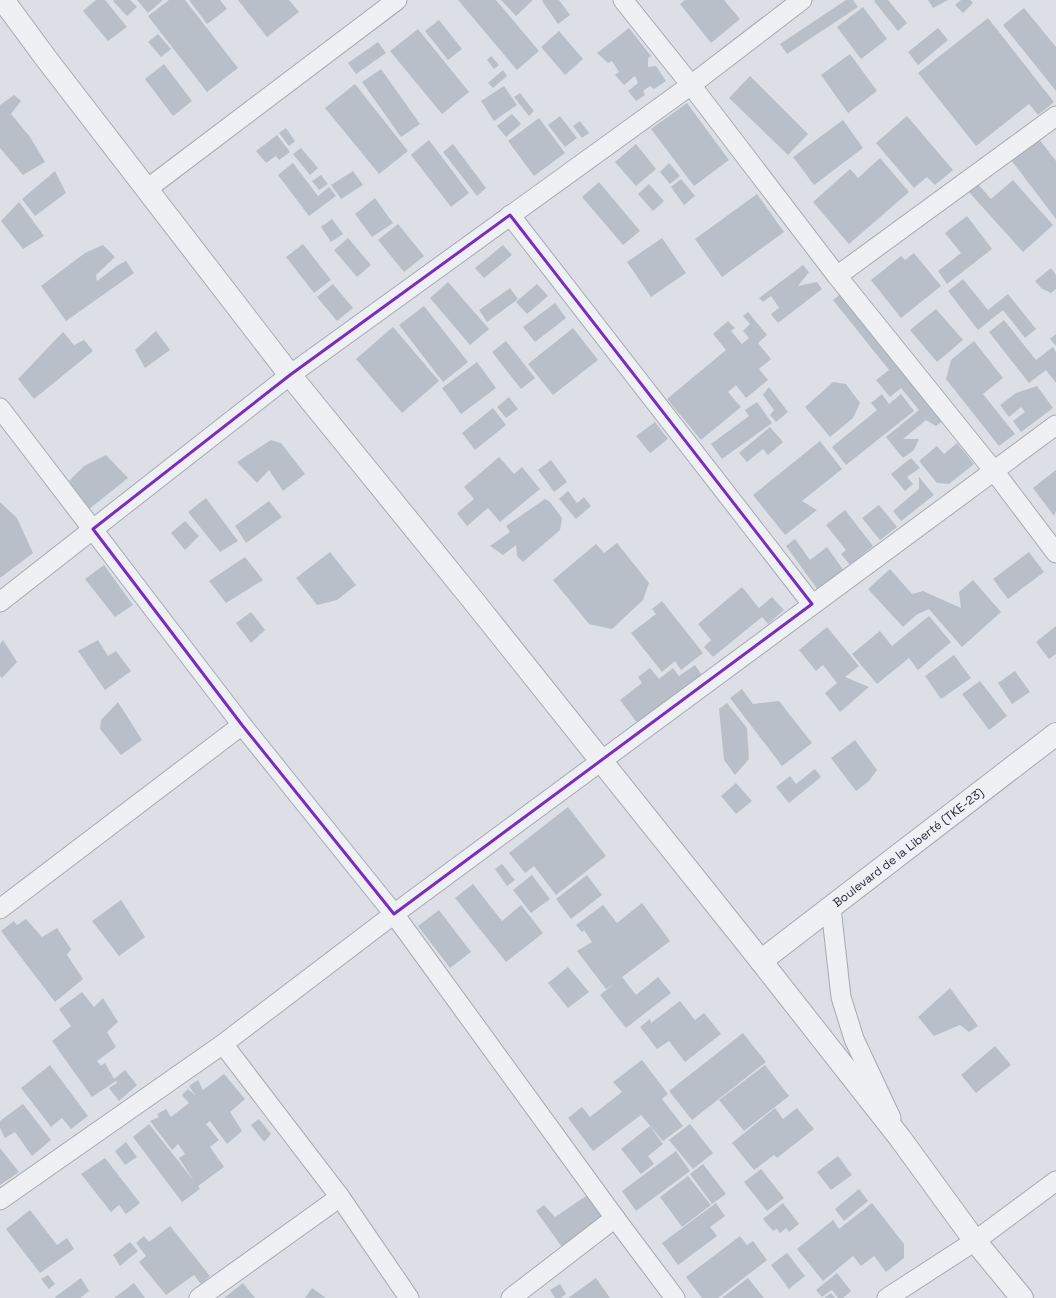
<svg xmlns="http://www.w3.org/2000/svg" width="1056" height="1298" font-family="'Space Grotesk',sans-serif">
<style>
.building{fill:#b9bfc9}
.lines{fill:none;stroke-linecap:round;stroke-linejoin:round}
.minor-casing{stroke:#a5aab3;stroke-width:21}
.tertiary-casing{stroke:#a5aab3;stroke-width:24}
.minor{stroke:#eef0f4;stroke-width:19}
.tertiary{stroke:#eef0f4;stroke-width:22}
.marked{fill:none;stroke:#7b2cbf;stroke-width:3;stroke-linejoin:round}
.labels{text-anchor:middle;stroke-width:3;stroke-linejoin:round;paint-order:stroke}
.street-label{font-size:12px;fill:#252d3c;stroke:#ebeef4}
</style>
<rect width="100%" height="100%" fill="#dce0e6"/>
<g class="building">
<path d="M96,0H105L127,27L108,41L83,11Z"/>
<path d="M114,0H130L137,7L127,16L113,1Z"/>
<path d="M137,0H163L148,13Z"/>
<path d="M169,0H185L238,68L207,92L148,16Z"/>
<path d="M189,0H220L227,9L207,24Z"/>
<path d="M238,0H289L299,12L267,37Z"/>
<path d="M458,0H496L539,51L517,70Z"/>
<path d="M501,0H533L516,16Z"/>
<path d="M543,0H559L570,15L558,24L542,1Z"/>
<path d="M685,0H724L740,19L711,43L680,4Z"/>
<path d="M846,0H853L858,7L787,54L780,44Z"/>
<path d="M875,0H888L907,23L898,31L874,1Z"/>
<path d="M928,0H948L933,8Z"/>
<path d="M961,0H970L973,3L963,13L955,5Z"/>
<path d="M863,7L887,39L861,59L837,27Z"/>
<path d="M1024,8L1056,47V91L1003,25Z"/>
<path d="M988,18L1054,102L1038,115L1029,104L976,146L918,73Z"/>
<path d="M439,20L462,49L448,60L425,31Z"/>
<path d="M629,28L651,56L648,58V67L656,66L666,81L654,89L650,86L643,91L645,95L636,101L628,91L638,83L635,76L624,85L615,75L619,72L612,61L608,63L597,53Z"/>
<path d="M938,28L948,40L918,65L908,52Z"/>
<path d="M418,29L469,92L442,114L390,51Z"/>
<path d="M559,31L583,59L565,75L541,47Z"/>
<path d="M158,34L171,49L161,57L148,42Z"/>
<path d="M378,42L386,53L356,74L348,63Z"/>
<path d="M850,54L877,91L848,113L821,75Z"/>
<path d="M491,56L499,65L494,69L487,60Z"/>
<path d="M164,64L192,101L173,116L145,79Z"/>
<path d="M381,69L420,124L401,137L362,82Z"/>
<path d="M503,70L507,76L493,88L488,83Z"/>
<path d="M750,76L808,134L788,155L729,98Z"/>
<path d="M355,84L408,151L379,174L325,108Z"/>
<path d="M504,86L517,105L494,121L481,101Z"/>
<path d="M520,93L534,111L529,116L514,97Z"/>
<path d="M14,95L21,101L11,114L30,137L45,162L23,175L0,148V105Z"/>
<path d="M687,103L729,160L694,186L651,129Z"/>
<path d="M512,114L521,124L506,137L497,126Z"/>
<path d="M560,116L577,138L565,147L548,125Z"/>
<path d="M907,116L953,170L935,185L927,177L914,188L876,143Z"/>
<path d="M539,118L565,153L534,176L508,141Z"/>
<path d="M843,120L863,148L814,185L793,157Z"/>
<path d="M580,121L589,133L582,138L573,126Z"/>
<path d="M286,128L295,141L289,146L279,133Z"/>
<path d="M277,135L290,152L279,160L276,156L266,163L256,151Z"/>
<path d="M1039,139L1056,161V219L1011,160Z"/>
<path d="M429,140L469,193L451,207L411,155Z"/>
<path d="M453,144L486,188L477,196L443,152Z"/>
<path d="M636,144L656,169L636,186L615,162Z"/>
<path d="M301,148L318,168L310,175L293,154Z"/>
<path d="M880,158L909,192L849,244L813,202L850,169L858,178Z"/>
<path d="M293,163L318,196L329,187L336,196L309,216L278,175Z"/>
<path d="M669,163L680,176L670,184L660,172Z"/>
<path d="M55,171L66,193L35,216L22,199Z"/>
<path d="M353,171L363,185L341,199L331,185Z"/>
<path d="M321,175L328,184L319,190L312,181Z"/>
<path d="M681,179L695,196L684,205L671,187Z"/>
<path d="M1013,180L1053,225L1023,252L968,191L977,183L991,199Z"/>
<path d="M599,182L640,231L623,245L582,197Z"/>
<path d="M649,184L664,201L653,211L638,194Z"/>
<path d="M757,194L784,232L722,277L695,239Z"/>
<path d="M375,198L393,223L372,237L355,214Z"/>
<path d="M19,202L44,236L23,249L1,221Z"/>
<path d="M967,216L992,249L947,284L938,271L961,253L945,233Z"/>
<path d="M332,219L343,234L331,242L321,227Z"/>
<path d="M398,224L424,256L404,272L378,240Z"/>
<path d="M348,238L371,265L357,277L334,250Z"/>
<path d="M662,238L686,273L651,297L627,262Z"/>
<path d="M303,244L331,280L314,293L286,257Z"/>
<path d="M103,245L115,257L96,275L97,281L118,265L126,261L134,273L66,321L41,286L85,253Z"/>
<path d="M503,245L512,255L484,278L475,268Z"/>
<path d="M914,253L941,286L901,318L871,280L901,256L905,260Z"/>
<path d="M803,265L809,272L798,286L817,282L822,289L778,323L771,314L779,308L771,296L763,302L759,298Z"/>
<path d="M1051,268L1056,275V289L1051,293L1041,288L1035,281Z"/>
<path d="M963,279L988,310L1008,294L1036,329L1025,338L1003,310L978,330L948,291Z"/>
<path d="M448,282L489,329L470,345L430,298Z"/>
<path d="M333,284L353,308L337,321L317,297Z"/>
<path d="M537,284L548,296L527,314L516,302Z"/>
<path d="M510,288L518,299L487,322L479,310Z"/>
<path d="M843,292L945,419L936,426L926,420L903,439H919L914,450L903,458L886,437L919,410L901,388L890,397L876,380L889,370L833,300Z"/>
<path d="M555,303L566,318L535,342L523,327Z"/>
<path d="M424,306L468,362L443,382L399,325Z"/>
<path d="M936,309L963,340L937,362L910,330Z"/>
<path d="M748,312L767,335L758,343L771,359L759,369L768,380L746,398L736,385L728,392L741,407L701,440L667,399L726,350L713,334L728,321L735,328L731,331L742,344L749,338L743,331L750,324L743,316Z"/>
<path d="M1004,320L1036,360L1053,347L1056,352V383L1046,370L1029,383L989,332Z"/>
<path d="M393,327L439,381L402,413L356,359Z"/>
<path d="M573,328L598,360L553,395L528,364Z"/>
<path d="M156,331L170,350L145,368L135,350Z"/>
<path d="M63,332L74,345L84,340L93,351L34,399L18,379Z"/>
<path d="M1056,334V346L1050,339Z"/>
<path d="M506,341L535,378L521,389L492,352Z"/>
<path d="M974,341L1003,378L983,394L1015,434L999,446L946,379L951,360Z"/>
<path d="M477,362L496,388L461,414L442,388Z"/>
<path d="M833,382L846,384L860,403L853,418L830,437L805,407Z"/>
<path d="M1037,386L1053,408L1021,432L1013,421L1025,412L1021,407L1009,417L1000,405L1016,393Z"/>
<path d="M769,387L788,412L776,422L770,415L774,410L763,395Z"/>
<path d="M882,394L889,404L901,394L914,411L846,465L832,447L877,410L871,403Z"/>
<path d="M509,397L518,409L506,418L497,407Z"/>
<path d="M757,402L772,423L722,459L711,444L749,416L745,410Z"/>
<path d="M493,408L506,425L475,450L462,433Z"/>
<path d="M655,422L668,439L650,453L636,436Z"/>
<path d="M770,427L783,442L768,455L763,449L747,462L739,453Z"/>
<path d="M271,440L281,443L305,474L283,491L269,470L257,483L237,462Z"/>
<path d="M820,441L842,469L802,501L817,510L785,535L753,495Z"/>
<path d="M957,443L974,464L949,484L937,483L919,461L937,446L944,454Z"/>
<path d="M106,455L128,478L88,510L69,481L84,466Z"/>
<path d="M499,457L514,474L522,467L540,489L500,522L488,508L467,526L457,513L474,499L464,487Z"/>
<path d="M911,458L920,468L907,477L913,484L905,491L891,474Z"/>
<path d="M551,460L567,482L554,492L538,470Z"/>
<path d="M1056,470V511L1054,516L1033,488Z"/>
<path d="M919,477L934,495L901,521L893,511L919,489Z"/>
<path d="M568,491L577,503L584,497L591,506L576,519L559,499Z"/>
<path d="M206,498L238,541L220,552L188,512Z"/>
<path d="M545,499L550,502L562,518L560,530L523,562L517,556L516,545L503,555L490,546L510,532L506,526Z"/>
<path d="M269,501L282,517L246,543L235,526Z"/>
<path d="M0,502L17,518L33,553L0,578Z"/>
<path d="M879,505L897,527L880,540L862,518Z"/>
<path d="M845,510L873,546L850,565L841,554L846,550L826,525Z"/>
<path d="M185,521L199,536L185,550L171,533Z"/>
<path d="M795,539L810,560L827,547L844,571L818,590L786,546Z"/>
<path d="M617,543L649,583L643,600L612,629L589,624L553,580L596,544L604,553Z"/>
<path d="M330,552L356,585L337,600L317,605L296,578Z"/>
<path d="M1029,552L1044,572L1008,599L993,579Z"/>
<path d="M245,557L263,580L226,603L209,581Z"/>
<path d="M104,565L133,605L115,617L85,579Z"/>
<path d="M890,569L912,594L923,591L961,608L959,592L973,580L1001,612L962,647L929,609L916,615L903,627L868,589Z"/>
<path d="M742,587L759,608L772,597L784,610L768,624L762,617L713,657L704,647L711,640L698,624Z"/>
<path d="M662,601L703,653L681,670L675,661L662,672L631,633L656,614L652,609Z"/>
<path d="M251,612L265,630L251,643L236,623Z"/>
<path d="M929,616L951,642L918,670L909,658L877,684L852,654L880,631L892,646Z"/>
<path d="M1056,626V654L1049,659L1036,642Z"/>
<path d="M827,627L859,666L845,677L869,687L840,712L825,693L837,683L823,665L816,671L799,650Z"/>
<path d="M3,640L17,662L2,678L0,676V644Z"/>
<path d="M98,640L108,656L116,651L131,671L105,690L78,651Z"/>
<path d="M954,655L971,678L941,699L925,676Z"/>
<path d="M695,665L702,675L638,724L620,700L642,683L638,677L650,668L659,679L673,668L679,676Z"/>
<path d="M1015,671L1030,692L1012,704L998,683Z"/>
<path d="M980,681L1007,716L989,730L962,694Z"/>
<path d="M742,689L753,704L779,701L812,743L782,766L730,698Z"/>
<path d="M118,702L142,740L121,755L100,729L101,720Z"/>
<path d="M727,703L747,728L749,759L735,775L724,760L719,709Z"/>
<path d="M855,740L877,770L869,781L856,791L831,758Z"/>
<path d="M815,769L821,777L789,803L776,787L790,776L796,784Z"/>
<path d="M736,783L752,801L736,814L721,796Z"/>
<path d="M568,807L606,856L556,895L534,866L525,873L509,853Z"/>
<path d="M502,864L515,880L507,886L495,869Z"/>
<path d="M532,875L550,899L531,913L513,890Z"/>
<path d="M587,875L602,895L571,919L556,899Z"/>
<path d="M473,884L502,921L521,905L543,933L506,962L455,898Z"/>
<path d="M121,900L145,937L119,956L92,921Z"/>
<path d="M642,903L670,941L622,977L636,995L658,977L671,993L626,1028L600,995L616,982L606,989L577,951L592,942L584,930L582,932L576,925L603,905L617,923Z"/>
<path d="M439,910L471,952L450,968L418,926Z"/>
<path d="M26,919L42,937L57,928L71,949L67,955L83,979L55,1002L1,931L14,921L17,925Z"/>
<path d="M568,967L589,992L568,1008L548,983Z"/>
<path d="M950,988L978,1026L969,1032L960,1025L934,1036L918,1017Z"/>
<path d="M82,992L94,1007L103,998L118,1022L107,1032L116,1047L97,1061L101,1066L105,1063L114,1079L125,1070L137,1085L119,1101L109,1088L117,1083L116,1081L92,1097L52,1041L71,1026L59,1009Z"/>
<path d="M680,1001L695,1020L704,1013L721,1034L685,1062L669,1041L657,1049L640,1027L650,1019L651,1023Z"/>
<path d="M743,1033L766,1062L692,1120L669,1091Z"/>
<path d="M995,1046L1011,1065L976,1093L961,1075Z"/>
<path d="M642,1060L668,1094L662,1099L683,1126L663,1141L641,1115L593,1151L568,1118L582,1107L590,1117L622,1092L613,1082Z"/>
<path d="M50,1065L88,1116L71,1129L62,1118L51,1127L21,1088Z"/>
<path d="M765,1065L789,1096L744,1131L719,1100Z"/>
<path d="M224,1074L245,1099L230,1112L242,1131L227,1144L210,1121L206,1124L219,1140L210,1147L224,1167L198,1186L200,1189L182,1202L133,1137L149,1124L194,1181L179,1158L185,1154L178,1144L172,1150L150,1121L159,1117L157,1114L166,1109L171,1117L189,1103L182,1095L188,1089L196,1096L189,1086L198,1080L203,1090Z"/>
<path d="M23,1104L51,1140L32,1156L15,1132L5,1138L0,1128V1121Z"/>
<path d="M775,1108L783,1119L797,1108L814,1129L777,1158L774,1155L754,1170L732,1143Z"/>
<path d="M259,1119L271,1134L264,1142L251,1125Z"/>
<path d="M690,1124L713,1153L693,1169L669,1140Z"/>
<path d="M650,1126L663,1144L648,1156L654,1164L641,1174L621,1149Z"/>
<path d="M126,1142L137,1157L125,1165L115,1151Z"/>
<path d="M0,1148L19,1172L0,1185Z"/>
<path d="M676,1151L690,1171L636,1211L622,1191Z"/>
<path d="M838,1156L852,1175L831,1190L817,1172Z"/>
<path d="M105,1158L140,1203L126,1214L119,1205L111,1212L81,1174Z"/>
<path d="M703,1164L726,1194L712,1204L690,1174Z"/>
<path d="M761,1169L784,1198L767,1211L744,1182Z"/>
<path d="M688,1176L711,1205L682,1227L660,1197Z"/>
<path d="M859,1189L868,1201L844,1221L835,1209Z"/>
<path d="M589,1194L604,1216L562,1247L536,1211L544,1205L555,1217Z"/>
<path d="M716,1203L725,1216L710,1227L717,1236L678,1265L662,1243Z"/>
<path d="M783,1203L799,1224L789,1232L786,1228L780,1233L777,1229L773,1231L763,1219Z"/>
<path d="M872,1203L904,1244V1258L886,1272L874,1256L861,1266L853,1256L823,1281L797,1249L833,1220L839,1229Z"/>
<path d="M30,1210L57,1245L67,1238L74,1249L40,1273L6,1229Z"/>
<path d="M170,1226L210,1276L201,1284L194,1275L166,1295L139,1262L146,1256L136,1243L144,1236L149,1242Z"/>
<path d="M740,1236L747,1245L753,1241L767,1260L718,1298H702L686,1277Z"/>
<path d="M130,1242L138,1251L120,1266L113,1255Z"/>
<path d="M787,1253L805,1276L789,1289L771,1265Z"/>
<path d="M837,1273L851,1291L843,1298H838L832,1290L822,1297L816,1290Z"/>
<path d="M48,1275L55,1284L49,1289L41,1279Z"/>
<path d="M81,1278L89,1291L80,1298H56L55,1297Z"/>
<path d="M596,1278L610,1298H568Z"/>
<path d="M748,1278L764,1298H722Z"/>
<path d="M134,1283L145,1298H114Z"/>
<path d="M243,1283L255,1298H224Z"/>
<path d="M560,1284L566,1294L561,1298H555L550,1290Z"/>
<path d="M312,1288L326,1298H305Z"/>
<path d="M831,1293L835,1298H824Z"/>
</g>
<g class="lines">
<defs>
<g id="minor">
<path d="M623,0L691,85L837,276L994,471L1056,553"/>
<path d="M147,189L397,0"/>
<path d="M510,215L812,604"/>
<path d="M837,276L1056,116"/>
<path d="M0,408L242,725L394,914L615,1218L675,1298"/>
<path d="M0,602L290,375L691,85L802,0"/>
<path d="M831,908L841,997L854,1039L891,1118"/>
<path d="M0,909L242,725"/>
<path d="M223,1044L340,1197L409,1298"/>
<path d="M0,1200L223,1044L394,914L1056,425"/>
<path d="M199,1298L340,1197"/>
<path d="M511,1298L615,1218"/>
<path d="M887,1298L975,1241L1056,1181"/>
</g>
<g id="tertiary">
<path d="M3,0L48,61L290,375L472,599L761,961L900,1138L975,1241L1022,1298"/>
<path id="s1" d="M761,961L1056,734"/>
</g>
</defs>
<use href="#minor" class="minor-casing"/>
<use href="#tertiary" class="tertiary-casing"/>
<use href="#minor" class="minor"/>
<use href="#tertiary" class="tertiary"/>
</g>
<path class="marked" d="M510,215L812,604L394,914L242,725L93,529L290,375Z"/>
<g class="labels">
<g class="street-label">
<text dy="4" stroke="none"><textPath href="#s1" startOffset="186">Boulevard de la Liberté (TKE-23)</textPath></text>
</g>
</g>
</svg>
